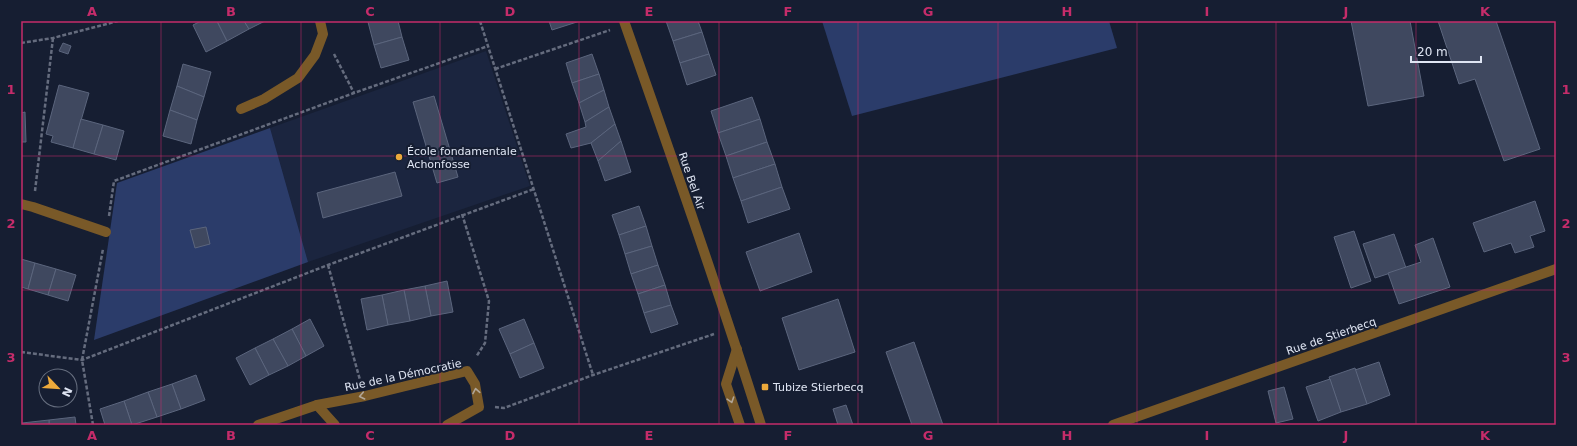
<svg xmlns="http://www.w3.org/2000/svg" width="1577" height="446" font-family="'DejaVu Sans',sans-serif">
<style>
.built{fill:#1b253f}
.green{fill:#2b3c6a}
.building{fill:#3f485f;stroke:#5b657d}
.lines{fill:none;stroke-linecap:round;stroke-linejoin:round}
.path{stroke:#656c7e;stroke-width:2.5;stroke-dasharray:4 2;stroke-linecap:butt}
.minor{stroke:#795928;stroke-width:10}
.oneway{stroke:#b1a698}
.grid{fill:none;stroke:#c52c6a;stroke-width:1;stroke-opacity:0.55}
.poi-dot{fill:#eca93b;stroke:#161e32;stroke-width:1.5}
.labels{text-anchor:middle;stroke-width:4;stroke-linejoin:round;paint-order:stroke}
.poi-label{font-size:11px;fill:#dfe5f3;stroke:#161e32;text-anchor:start}
.street-label{font-size:11px;fill:#dfe5f3;stroke:#161e32}
.neatline{fill:none;stroke:#c52c6a;stroke-width:1.5}
.grid-label{font-size:13px;text-anchor:middle;font-weight:bold;fill:#c52c6a}
</style>
<rect width="100%" height="100%" fill="#161e32"/>
<path class="built" d="M486,51L530,186L308,262L270,128Z"/>
<g class="green">
<path d="M822,21H1109L1117,48L852,116Z"/>
<path d="M270,128L308,262L94,340L117,183Z"/>
</g>
<g class="building">
<path d="M201,21H217L227,41L206,52L193,25Z"/>
<path d="M217,21H244L249,29L227,41Z"/>
<path d="M244,21H265L249,29Z"/>
<path d="M371,21H398L402,37L374,45L368,22Z"/>
<path d="M549,21H580L552,30Z"/>
<path d="M666,21H698L702,32L673,41Z"/>
<path d="M1351,21H1410L1424,96L1368,106Z"/>
<path d="M1438,21H1496L1540,149L1504,161L1475,79L1459,84Z"/>
<path d="M702,32L709,54L680,63L673,41Z"/>
<path d="M402,37L409,60L381,68L374,45Z"/>
<path d="M63,43L71,46L68,54L59,51Z"/>
<path d="M592,54L599,74L572,83L566,63Z"/>
<path d="M709,54L716,75L687,85L680,63Z"/>
<path d="M183,64L211,72L204,97L177,86Z"/>
<path d="M599,74L604,90L579,103L572,83Z"/>
<path d="M59,85L89,93L73,148L51,142L53,136L46,134Z"/>
<path d="M177,86L204,97L197,120L170,110Z"/>
<path d="M604,90L609,107L585,122L579,103Z"/>
<path d="M434,96L458,177L437,183L413,102Z"/>
<path d="M752,97L760,119L718,133L711,111Z"/>
<path d="M609,107L615,124L591,143L571,148L566,134L586,127L585,122Z"/>
<path d="M170,110L197,120L191,144L163,136Z"/>
<path d="M25,112L26,142H21V113Z"/>
<path d="M81,119L103,125L94,154L73,148Z"/>
<path d="M760,119L767,142L726,156L718,133Z"/>
<path d="M615,124L621,141L598,161L591,143Z"/>
<path d="M103,125L124,131L116,160L94,154Z"/>
<path d="M621,141L631,172L605,181L598,161Z"/>
<path d="M767,142L775,164L733,178L726,156Z"/>
<path d="M775,164L782,187L741,201L733,178Z"/>
<path d="M395,172L402,196L323,218L317,193Z"/>
<path d="M782,187L790,209L748,223L741,201Z"/>
<path d="M1535,201L1545,231L1530,236L1534,247L1515,253L1511,243L1484,252L1473,223Z"/>
<path d="M639,206L646,226L619,235L612,215Z"/>
<path d="M646,226L652,246L625,254L619,235Z"/>
<path d="M206,227L210,244L195,248L190,230Z"/>
<path d="M1354,231L1371,281L1351,288L1334,237Z"/>
<path d="M799,233L812,272L760,291L746,252Z"/>
<path d="M1394,234L1406,268L1375,278L1363,244Z"/>
<path d="M1433,238L1450,287L1399,304L1388,273L1421,262L1415,245Z"/>
<path d="M652,246L658,265L631,274L625,254Z"/>
<path d="M21,259L35,263L28,289L21,287Z"/>
<path d="M35,263L56,269L48,295L28,289Z"/>
<path d="M658,265L665,285L638,294L631,274Z"/>
<path d="M56,269L76,275L68,301L48,295Z"/>
<path d="M447,281L453,312L431,316L425,286Z"/>
<path d="M665,285L671,305L644,313L638,294Z"/>
<path d="M425,286L431,316L410,321L404,290Z"/>
<path d="M404,290L410,321L388,325L382,295Z"/>
<path d="M382,295L388,325L367,330L361,299Z"/>
<path d="M838,299L855,352L799,370L782,318Z"/>
<path d="M671,305L678,324L651,333L644,313Z"/>
<path d="M310,319L324,346L306,356L292,329Z"/>
<path d="M524,319L534,343L510,354L499,329Z"/>
<path d="M292,329L306,356L288,366L273,339Z"/>
<path d="M273,339L288,366L269,375L255,348Z"/>
<path d="M914,342L943,425H912L886,352Z"/>
<path d="M534,343L544,368L520,378L510,354Z"/>
<path d="M255,348L269,375L250,385L236,358Z"/>
<path d="M1379,362L1390,395L1367,404L1355,370Z"/>
<path d="M1355,368L1367,404L1341,412L1329,377Z"/>
<path d="M196,375L205,400L181,409L172,384Z"/>
<path d="M1330,379L1341,412L1318,421L1306,387Z"/>
<path d="M172,384L181,409L157,417L148,392Z"/>
<path d="M1284,387L1293,419L1276,423L1268,391Z"/>
<path d="M148,392L157,417L132,425L124,401Z"/>
<path d="M124,401L132,425H105L100,409Z"/>
<path d="M846,405L853,425H838L833,409Z"/>
<path d="M75,417L76,425H49V420Z"/>
<path d="M49,420V425H23L22,423Z"/>
</g>
<g class="lines">
<g class="path">
<path d="M480,21L593,375"/>
<path d="M21,43L53,38L118,21"/>
<path d="M334,54L354,93"/>
<path d="M495,69L610,30"/>
<path d="M35,191L53,38"/>
<path d="M462,214L489,301L485,343L476,357"/>
<path d="M109,216L114,181L354,93L488,46"/>
<path d="M328,265L360,380"/>
<path d="M21,352L82,360L328,265L534,189"/>
<path d="M495,407L504,408L593,375L714,334"/>
<path d="M93,425L82,360L103,249"/>
</g>
<g class="minor">
<path d="M624,21C671,155 718,289 761,425"/>
<path d="M241,109L264,99L298,78L315,55L323,34L320,21"/>
<path d="M21,204L33,207L106,232"/>
<path d="M737,349L726,384L740,425"/>
<path d="M317,405L335,425"/>
<path d="M258,425L317,405L365,396L467,371L475,384L479,407L447,425"/>
<path d="M1113,425L1556,269"/>
</g>
</g>
<defs><path id="oneway-chevron" d="M-2-3.5L2.5 0L-2 3.5" fill="none" stroke-width="1.6" stroke-linecap="round" stroke-linejoin="round"/></defs>
<g class="oneway">
<use href="#oneway-chevron" transform="translate(476 391) rotate(-100)"/>
<use href="#oneway-chevron" transform="translate(362 396) rotate(168)"/>
<use href="#oneway-chevron" transform="translate(731 400) rotate(72)"/>
</g>
<path class="grid" d="M161,21V425M301,21V425M440,21V425M579,21V425M719,21V425M858,21V425M998,21V425M1137,21V425M1276,21V425M1416,21V425M21,156H1556M21,290H1556"/>
<g class="poi-dot">
<circle cx="399" cy="157" r="4"/>
<rect x="761" y="383" width="8" height="8" rx="2"/>
</g>
<g class="labels">
<g class="poi-label">
<text x="407" y="155">École fondamentale<tspan x="407" dy="13">Achonfosse</tspan></text>
<text x="773" y="391">Tubize Stierbecq</text>
</g>
<g class="street-label">
<text transform="translate(692 181) rotate(71)" y="4">Rue Bel Air</text>
<text transform="translate(1331 336) rotate(-19)" y="4">Rue de Stierbecq</text>
<text transform="translate(403 375) rotate(-12)" y="4">Rue de la Démocratie</text>
</g>
</g>
<rect width="1577" height="446" fill="none" stroke="#161e32" stroke-width="44"/>
<g transform="translate(58 388) rotate(115)"><circle r="19" fill="#161e32" stroke="#666e7f"/>
<path d="M0-3L7 15L0 10L-7 15Z" fill="#eca93b"/>
<text y="-6" font-size="11" font-weight="bold" text-anchor="middle" fill="#dfe5f3">N</text>
</g>
<path d="M1411 56v6h70v-6" fill="none" stroke="#dfe5f3" stroke-width="2"/>
<text x="1417" y="56" font-size="12" fill="#dfe5f3" stroke="#161e32" stroke-width="3" paint-order="stroke">20 m</text>
<rect x="22" y="22" width="1533" height="402" class="neatline"/>
<g class="grid-label">
<text x="92" y="16">A</text>
<text x="231" y="16">B</text>
<text x="370" y="16">C</text>
<text x="510" y="16">D</text>
<text x="649" y="16">E</text>
<text x="788" y="16">F</text>
<text x="928" y="16">G</text>
<text x="1067" y="16">H</text>
<text x="1207" y="16">I</text>
<text x="1346" y="16">J</text>
<text x="1485" y="16">K</text>
<text x="11" y="94">1</text>
<text x="1566" y="94">1</text>
<text x="11" y="228">2</text>
<text x="1566" y="228">2</text>
<text x="11" y="362">3</text>
<text x="1566" y="362">3</text>
<text x="92" y="440">A</text>
<text x="231" y="440">B</text>
<text x="370" y="440">C</text>
<text x="510" y="440">D</text>
<text x="649" y="440">E</text>
<text x="788" y="440">F</text>
<text x="928" y="440">G</text>
<text x="1067" y="440">H</text>
<text x="1207" y="440">I</text>
<text x="1346" y="440">J</text>
<text x="1485" y="440">K</text>
</g>
</svg>
